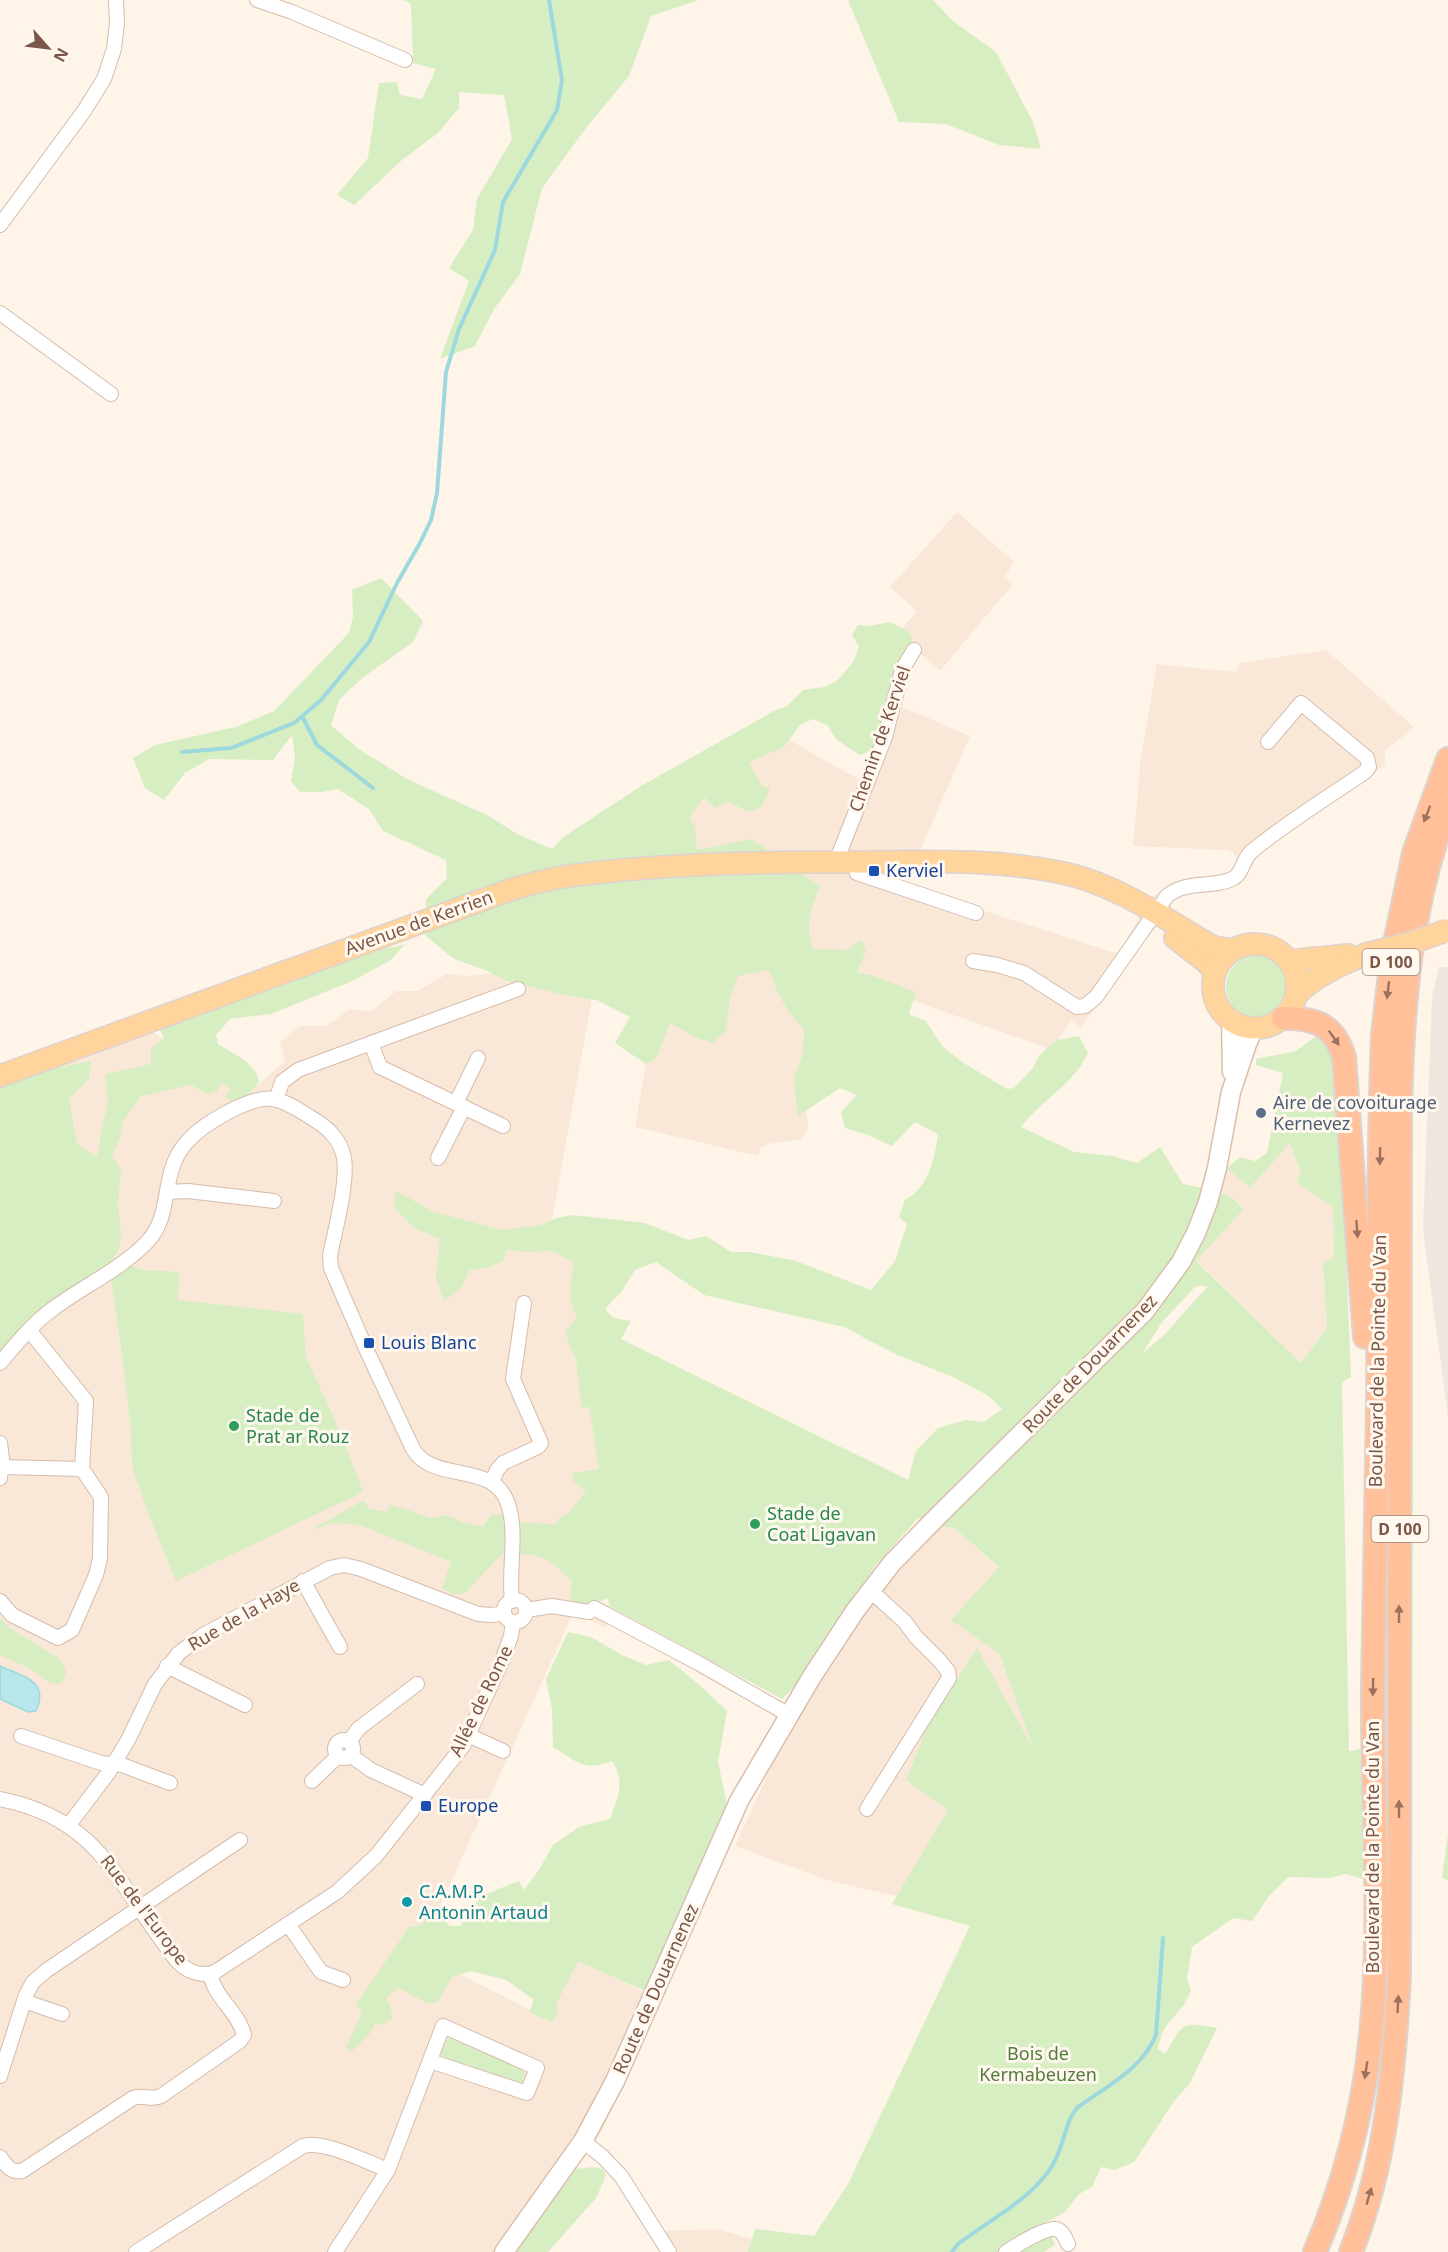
<svg xmlns="http://www.w3.org/2000/svg" width="1448" height="2252" font-family="'Noto Sans',sans-serif">
<style>
.residential{fill:#f9e8d7}
.industrial{fill:#efe6e0}
.green{fill:#d7eec3;fill-rule:evenodd}
.water{fill:#b8e7eb;stroke:#9dd8de;stroke-width:1.5}
.lines{fill:none;stroke-linecap:round;stroke-linejoin:round}
.stream{stroke:#9dd8de;stroke-width:4}
.minor-casing{stroke:#d5bcad;stroke-width:16}
.secondary-casing{stroke:#dabead;stroke-width:21}
.primary-casing{stroke:#ddd3cf;stroke-width:24}
.trunk-casing{stroke:#ddd3cf;stroke-width:26}
.minor{stroke:#fff;stroke-width:14}
.secondary{stroke:#fff;stroke-width:18}
.primary{stroke:#ffd49d;stroke-width:21}
.trunk{stroke:#ffc09a;stroke-width:22}
.primary-bridge-casing{stroke:#ddd3cf;stroke-width:24;stroke-linecap:butt}
.primary-bridge{stroke:#ffd49d;stroke-width:21}
.oneway{fill:#9d715c}
.transit-dot{fill:#1a4fb4;stroke:#fff8ef;stroke-width:2}
.service-dot{fill:#5c6f8a;stroke:#fff8ef;stroke-width:2}
.leisure-dot{fill:#2e9e5b;stroke:#fff8ef;stroke-width:2}
.culture-dot{fill:#0f9aa8;stroke:#fff8ef;stroke-width:2}
.labels{text-anchor:middle;stroke-width:6;stroke-linejoin:round;paint-order:stroke}
.shield{fill:#fff8ef;stroke:#a38779;stroke-width:1.5}
.shield-label{font-size:16px;font-weight:bold;fill:#7c5747}
.street-label{font-size:18px;fill:#7c5747;stroke:#fff8ef}
.transit-label{font-size:18px;fill:#164399;stroke:#fff8ef;text-anchor:start}
.service-label{font-size:18px;fill:#4e5e75;stroke:#fff8ef;text-anchor:start}
.leisure-label{font-size:18px;fill:#27864d;stroke:#fff8ef;text-anchor:start}
.culture-label{font-size:18px;fill:#0d838f;stroke:#fff8ef;text-anchor:start}
.park-label{font-size:18px;fill:#527c3c;stroke:#fff8ef}
</style>
<rect width="100%" height="100%" fill="#fef4e7"/>
<g class="residential">
<path d="M957,512L1014,562L1005,576L1013,584L940,671L918,652L902,707L970,736L920,851L921,870H879L880,877L1118,954L1150,899L1171,883L1196,876H1222L1230,872L1237,863L1234,853L1226,850L1133,846L1141,757L1157,664L1237,672L1240,663L1326,650L1414,727L1385,751V765L1290,828L1259,853L1246,876L1232,885L1178,896L1081,1027L1071,1021L1058,1040L1047,1048L900,996L819,1013L803,1074L808,1124L807,1132L801,1139L768,1144L760,1149L758,1156L635,1127L663,965L687,858L674,799L779,734L865,783L878,748L898,633L917,611L890,587Z"/>
<path d="M510,972L594,987L549,1237L589,1251L600,1505L596,1543L601,1602L616,1610L606,1628L585,1618L572,1616L425,1939L453,1971L536,2013L564,1952L660,2000L603,2129L570,2177L514,2252H0V1084L138,1033L152,1032L195,1056L258,1085L285,1061L280,1042L300,1026H327L350,1009L371,1012L396,991H417L447,974L465,976Z"/>
<path d="M1290,1143L1301,1173L1296,1182L1333,1207L1334,1257L1323,1263L1327,1328L1301,1363L1196,1260L1243,1210L1238,1201L1220,1192L1227,1168L1250,1188Z"/>
<path d="M946,1521L999,1568V1653L1035,1753L909,1899L827,1880L735,1846L782,1744L851,1630L877,1596L919,1548Z"/>
<path d="M716,2229L760,2241L753,2252H678L674,2249L663,2231Z"/>
</g>
<path class="industrial" d="M1439,967H1448V1416L1423,1230L1432,997Z"/>
<g class="green">
<path d="M403,0H699L651,16L629,76L586,128L542,188L520,274L494,309L475,346L440,359L469,281L449,268L473,230L477,199L512,139L504,95L459,92V108L438,133L402,160L354,205L337,195L368,158L379,83L397,82L400,95L422,99L436,69L413,63L411,4Z"/>
<path d="M848,0H933L953,21L996,52L1033,122L1041,149L999,145L946,124L899,122Z"/>
<path d="M381,578L423,621L413,642L362,678L339,700L331,725L360,750L407,779L489,816L517,834L552,849L562,838L641,786L774,711L787,706L803,690L825,687L837,681L853,662L859,647L852,635L858,625L869,626L890,622L909,632L913,643L900,660L874,750L860,755L837,740L827,725L813,719L800,725L784,747L749,762L761,785L770,789L762,806L749,812L727,801L715,808L704,797L689,818L695,827L697,850L751,839L820,886C810,911 805,923 813,949L848,950L857,942L862,941L866,951L857,972L874,976L916,992L909,1014L926,1021L942,1046L962,1062L1007,1089L1014,1088L1032,1069L1039,1056L1047,1048L1058,1040L1079,1036L1088,1053C1074,1084 1041,1100 1021,1127L1074,1152L1112,1156L1137,1163L1160,1147L1183,1184L1203,1188L1205,1194C1222,1192 1234,1194 1243,1210L1196,1261L1301,1363L1327,1328L1323,1263L1334,1257L1333,1207L1296,1182L1301,1173L1290,1143L1250,1188L1227,1168L1240,1157L1255,1161L1267,1153L1283,1073L1256,1065V1059L1296,1051L1322,1032L1332,1047L1340,1115L1351,1377L1342,1382L1349,1751L1360,1749L1367,1880L1345,1874L1330,1878L1288,1877L1269,1896L1252,1921L1233,1918L1192,1947L1187,1979L1191,1991L1185,2003L1164,2029L1157,2049L1165,2054C1184,2023 1180,2021 1217,2028L1190,2083L1175,2100L1134,2162L1115,2170L1101,2167L1092,2187L1079,2194L1065,2212L1046,2222L1055,2245L1044,2252H748L755,2229L814,2236L848,2184L970,1926L892,1904L948,1810L906,1780L929,1723L977,1648L1033,1748L999,1653L951,1620L999,1567L954,1528L920,1523L919,1517L876,1565L829,1632L805,1676L782,1699L609,1606L608,1598L590,1606L570,1600L572,1581C543,1553 541,1554 502,1554L465,1593L453,1595L442,1588L451,1562L360,1525L334,1523L311,1530L364,1500L369,1509L387,1512L390,1504L431,1518L446,1515L465,1523L483,1526L491,1515L505,1514L507,1522L556,1524L559,1518L569,1513L586,1491L573,1481V1473L599,1469L589,1406L582,1409L576,1360L565,1332L577,1317C567,1299 570,1282 574,1263L552,1251L525,1252L507,1250L504,1260L490,1267L470,1270L461,1288L444,1301L436,1278L440,1239L414,1228L394,1208L396,1191L432,1211L500,1230L540,1225L557,1218L572,1215L645,1223L688,1240L706,1236L731,1252H750L796,1261L871,1290L895,1261L907,1224L899,1217L905,1200C928,1188 935,1158 938,1134L915,1122L892,1146L868,1135L845,1128L841,1112L857,1095L840,1088L798,1116L794,1079L803,1053L804,1029C785,1010 778,995 769,970L738,976L730,999L726,1031L712,1043L697,1038L670,1023L656,1059L646,1064L615,1043L630,1017L597,1000L564,995L504,980L485,970L454,959L425,935L426,899L447,878L446,860L383,831L369,809L338,789L322,792H300L291,781L295,757L292,735L273,760L209,759L185,773L164,800L145,788L133,758L155,745L236,727L274,711L349,633L353,617L352,590ZM656,1262L704,1295L844,1327L897,1355L951,1376L987,1395L1002,1409L984,1422L966,1420L938,1428L916,1451L908,1480L621,1339L631,1321L613,1318L605,1309L622,1291L635,1270ZM1196,1286H1208L1165,1334L1142,1354L1162,1322Z"/>
<path d="M405,944L391,960L352,981L271,1014L230,1019L216,1035L218,1044C233,1054 257,1063 259,1082L248,1096L232,1101L225,1097L231,1089L221,1083L217,1091L207,1094L191,1085L141,1096L122,1123L120,1138L112,1156L121,1170L118,1203L121,1235L119,1249L111,1262L86,1280L0,1355V1087L45,1070L91,1061L89,1079L69,1099L77,1144L97,1157L102,1126L108,1104L105,1074L151,1064V1049L164,1038L160,1031L166,1021L356,951L393,947Z"/>
<circle cx="1259" cy="987" r="33"/>
<path d="M131,1266L143,1270L179,1272L178,1300L303,1314L306,1358L335,1420L363,1492L176,1581L148,1513L132,1467L131,1432L124,1368L111,1278Z"/>
<path d="M0,1617L8,1627L58,1658L65,1668L66,1674L61,1683L52,1684L27,1667L0,1655Z"/>
<path d="M568,1632L591,1637L622,1655L646,1665L669,1660L702,1687L727,1711L718,1762L727,1805L712,1846L645,1991L578,1961L556,2004L558,2013L552,2022L529,2012L534,2000L506,1980L470,1971L452,1977L438,2002L429,2004L398,1988L386,1998L391,2008L392,2019L382,2025L375,2023L371,2032L351,2052L346,2047L362,2013L356,2005L409,1927L422,1925L431,1910L438,1914L450,1926H460L481,1896L519,1881L524,1890L539,1870L553,1845L579,1827L610,1819C618,1797 626,1781 612,1761C583,1772 578,1762 553,1747L552,1709L546,1679Z"/>
<path d="M1448,1834V1880L1442,1878Z"/>
<path d="M449,2038L522,2069L525,2074L523,2082L516,2083L445,2059L440,2052L444,2041Z"/>
<path d="M593,2167L603,2169L606,2175L596,2198L548,2252H514L576,2169Z"/>
</g>
<path class="water" d="M0,1666C22,1676 50,1680 36,1711L28,1712L0,1699Z"/>
<g class="lines">
<g class="stream">
<path d="M302,716L317,745L373,788"/>
<path d="M182,752L231,748L294,723L321,700L369,642L397,583L420,543L431,520L437,493L446,372L459,329L495,250L503,202L557,110L562,80L549,0"/>
<path d="M952,2252L958,2244C989,2220 1031,2200 1052,2166C1064,2148 1064,2122 1078,2107C1106,2087 1143,2068 1156,2035L1163,1938"/>
</g>
<defs>
<g id="minor">
<path d="M257,0L292,12L405,60"/>
<path d="M0,225L84,111L104,79L114,49L117,23L116,0"/>
<path d="M0,313L111,394"/>
<path d="M836,862L885,737L902,670L914,650"/>
<path d="M857,862V873L976,913"/>
<path d="M973,961L997,965L1024,973L1077,1007L1085,1006L1096,997L1167,896C1188,879 1214,889 1234,878C1243,872 1243,859 1251,852C1287,822 1327,798 1365,772L1369,767L1367,758L1301,703L1268,742"/>
<path d="M371,1043L380,1067L503,1126"/>
<path d="M276,1100L282,1082L298,1070L518,989"/>
<path d="M456,1103L478,1058"/>
<path d="M438,1158L464,1107"/>
<path d="M167,1192L188,1191L274,1201"/>
<path d="M29,1330L86,1401L82,1469"/>
<path d="M0,1363C17,1343 33,1323 54,1308C84,1286 121,1269 147,1242C174,1214 159,1174 186,1143C201,1125 250,1095 274,1099C287,1102 299,1110 310,1117C327,1127 340,1138 344,1158C348,1183 335,1230 330,1256L331,1268L367,1351L413,1449C433,1484 494,1460 508,1504C518,1533 508,1570 512,1601"/>
<path d="M0,1443L2,1459L0,1478"/>
<path d="M492,1482L497,1470L503,1463L538,1447L541,1443L513,1379L524,1303"/>
<path d="M303,1581L340,1647"/>
<circle cx="515" cy="1611" r="11"/>
<path d="M0,1601L12,1615L58,1638L72,1630L96,1575L100,1558L101,1497L82,1469L2,1467"/>
<path d="M594,1608L700,1664L789,1715"/>
<path d="M526,1610L552,1606L589,1612"/>
<path d="M167,1666L245,1705"/>
<path d="M468,1735L503,1751"/>
<path d="M21,1736L101,1763L122,1765L170,1783"/>
<circle cx="344" cy="1749" r="9"/>
<path d="M349,1742L358,1729L417,1684"/>
<path d="M350,1755L371,1770L425,1795"/>
<path d="M312,1781L338,1756"/>
<path d="M0,1799C104,1819 119,1890 178,1962C188,1972 202,1977 215,1972L337,1892L376,1856L463,1746L502,1661L511,1636L513,1622"/>
<path d="M867,1809L949,1678L948,1671L939,1660L916,1637L905,1622L870,1590"/>
<path d="M68,1826L109,1772L128,1740L155,1684L179,1653L203,1635L330,1568L344,1565L361,1569L478,1614L493,1615L504,1613"/>
<path d="M288,1924L321,1972L343,1980"/>
<path d="M24,2001L62,2014"/>
<path d="M0,2076L26,1995L33,1982L47,1970L240,1840"/>
<path d="M583,2141L603,2157L621,2176L669,2252"/>
<path d="M0,2157C6,2165 10,2173 22,2171L133,2098C143,2094 151,2101 161,2096L240,2041L244,2035C239,2013 215,1998 210,1974"/>
<path d="M136,2252L303,2146C325,2140 366,2162 388,2170"/>
<path d="M335,2252L388,2170L443,2026L537,2068L527,2093L430,2061"/>
<path d="M1006,2252C1016,2246 1045,2227 1056,2229C1063,2231 1066,2239 1068,2244"/>
</g>
<g id="secondary">
<path d="M1231,1020L1232,1072"/>
<path d="M504,2252L583,2141L615,2081L739,1801L811,1678L855,1611L892,1563L938,1516L1145,1311L1181,1262L1196,1233L1208,1202L1217,1168L1231,1092L1247,1044L1254,1028"/>
</g>
<g id="primary">
<path d="M1175,938L1206,962L1215,973"/>
<circle cx="1255" cy="986" r="42"/>
<path d="M1289,961L1348,955"/>
<path d="M1297,994C1317,975 1340,965 1366,954"/>
<path d="M0,1076L507,891C549,877 580,874 623,870C694,863 765,862 836,862C914,862 991,857 1068,874C1120,887 1164,918 1210,945L1218,948L1233,950"/>
</g>
<g id="trunk">
<path d="M1283,1018C1315,1018 1334,1024 1344,1057L1365,1337"/>
<path d="M1315,2252C1343,2186 1362,2116 1370,2044C1383,1926 1372,1806 1373,1687C1374,1593 1377,1498 1378,1404C1379,1281 1378,1157 1383,1034L1392,957L1414,853L1448,759"/>
<path d="M1351,2252C1386,2164 1394,2071 1399,1977L1400,1112C1402,1009 1410,903 1448,806"/>
</g>
</defs>
<use href="#minor" class="minor-casing"/>
<use href="#secondary" class="secondary-casing"/>
<use href="#primary" class="primary-casing"/>
<use href="#trunk" class="trunk-casing"/>
<use href="#minor" class="minor"/>
<use href="#secondary" class="secondary"/>
<use href="#primary" class="primary"/>
<use href="#trunk" class="trunk"/>
<defs>
<path id="primary-bridge" d="M1366,954L1414,942L1448,930"/>
</defs>
<use href="#primary-bridge" class="primary-bridge-casing"/>
<use href="#primary-bridge" class="primary-bridge"/>
</g>
<defs><path id="oneway-solid" d="M-6-.8H1V-3.2L6.5 0L1 3.2V.8H-6Z" transform="scale(1.5)"/></defs>
<g class="oneway">
<use href="#oneway-solid" transform="translate(1427 814) rotate(111)"/>
<use href="#oneway-solid" transform="translate(1388 990) rotate(97)"/>
<use href="#oneway-solid" transform="translate(1334 1038) rotate(55)"/>
<use href="#oneway-solid" transform="translate(1380 1156) rotate(91)"/>
<use href="#oneway-solid" transform="translate(1357 1229) rotate(86)"/>
<use href="#oneway-solid" transform="translate(1399 1614) rotate(-90)"/>
<use href="#oneway-solid" transform="translate(1373 1687) rotate(91)"/>
<use href="#oneway-solid" transform="translate(1399 1809) rotate(-90)"/>
<use href="#oneway-solid" transform="translate(1398 2004) rotate(-87)"/>
<use href="#oneway-solid" transform="translate(1366 2070) rotate(99)"/>
<use href="#oneway-solid" transform="translate(1369 2196) rotate(-74)"/>
</g>
<g class="transit-dot">
<rect x="868" y="865" width="12" height="12" rx="3"/>
<rect x="363" y="1337" width="12" height="12" rx="3"/>
<rect x="420" y="1800" width="12" height="12" rx="3"/>
</g>
<circle class="service-dot" cx="1261" cy="1113" r="6"/>
<g class="leisure-dot">
<circle cx="234" cy="1426" r="6"/>
<circle cx="755" cy="1524" r="6"/>
</g>
<circle class="culture-dot" cx="407" cy="1902" r="6"/>
<g class="labels">
<g class="shield">
<rect x="1362.5" y="949" width="57" height="26" rx="4.5"/>
<rect x="1371.5" y="1516" width="57" height="26" rx="4.5"/>
</g>
<g class="shield-label">
<text x="1391" y="968">D 100</text>
<text x="1400" y="1535">D 100</text>
</g>
<g class="street-label">
<text transform="translate(880 739) rotate(-71)" y="6">Chemin de Kerviel</text>
<text transform="translate(419 923) rotate(-20)" y="6">Avenue de Kerrien</text>
<text transform="translate(1378 1361) rotate(-89)" y="6">Boulevard de la Pointe du Van</text>
<text transform="translate(1090 1364) rotate(-46)" y="6">Route de Douarnenez</text>
<text transform="translate(244 1615) rotate(-30)" y="6">Rue de la Haye</text>
<text transform="translate(481 1701) rotate(-64)" y="6">Allée de Rome</text>
<text transform="translate(1373 1847) rotate(-90)" y="6">Boulevard de la Pointe du Van</text>
<text transform="translate(144 1910) rotate(53)" y="6">Rue de l'Europe</text>
<text transform="translate(656 1989) rotate(-66)" y="6">Route de Douarnenez</text>
</g>
<g class="transit-label">
<text x="886" y="877">Kerviel</text>
<text x="381" y="1349">Louis Blanc</text>
<text x="438" y="1812">Europe</text>
</g>
<g class="service-label">
<text x="1273" y="1109">Aire de covoiturage<tspan x="1273" dy="21">Kernevez</tspan></text>
</g>
<g class="leisure-label">
<text x="246" y="1422">Stade de<tspan x="246" dy="21">Prat ar Rouz</tspan></text>
<text x="767" y="1520">Stade de<tspan x="767" dy="21">Coat Ligavan</tspan></text>
</g>
<g class="culture-label">
<text x="419" y="1898">C.A.M.P.<tspan x="419" dy="21">Antonin Artaud</tspan></text>
</g>
<g class="park-label">
<text x="1038" y="2060">Bois de<tspan x="1038" dy="21">Kermabeuzen</tspan></text>
</g>
</g>
<g transform="translate(48 48) rotate(118)" stroke="#fff8ef" stroke-width="4.5" paint-order="stroke">
<path d="M0-4.5L10 22L0 15L-10 22Z" fill="#7c5747"/>
<text y="-9" font-size="16" font-weight="bold" text-anchor="middle" fill="#7c5747">N</text>
</g>
</svg>
